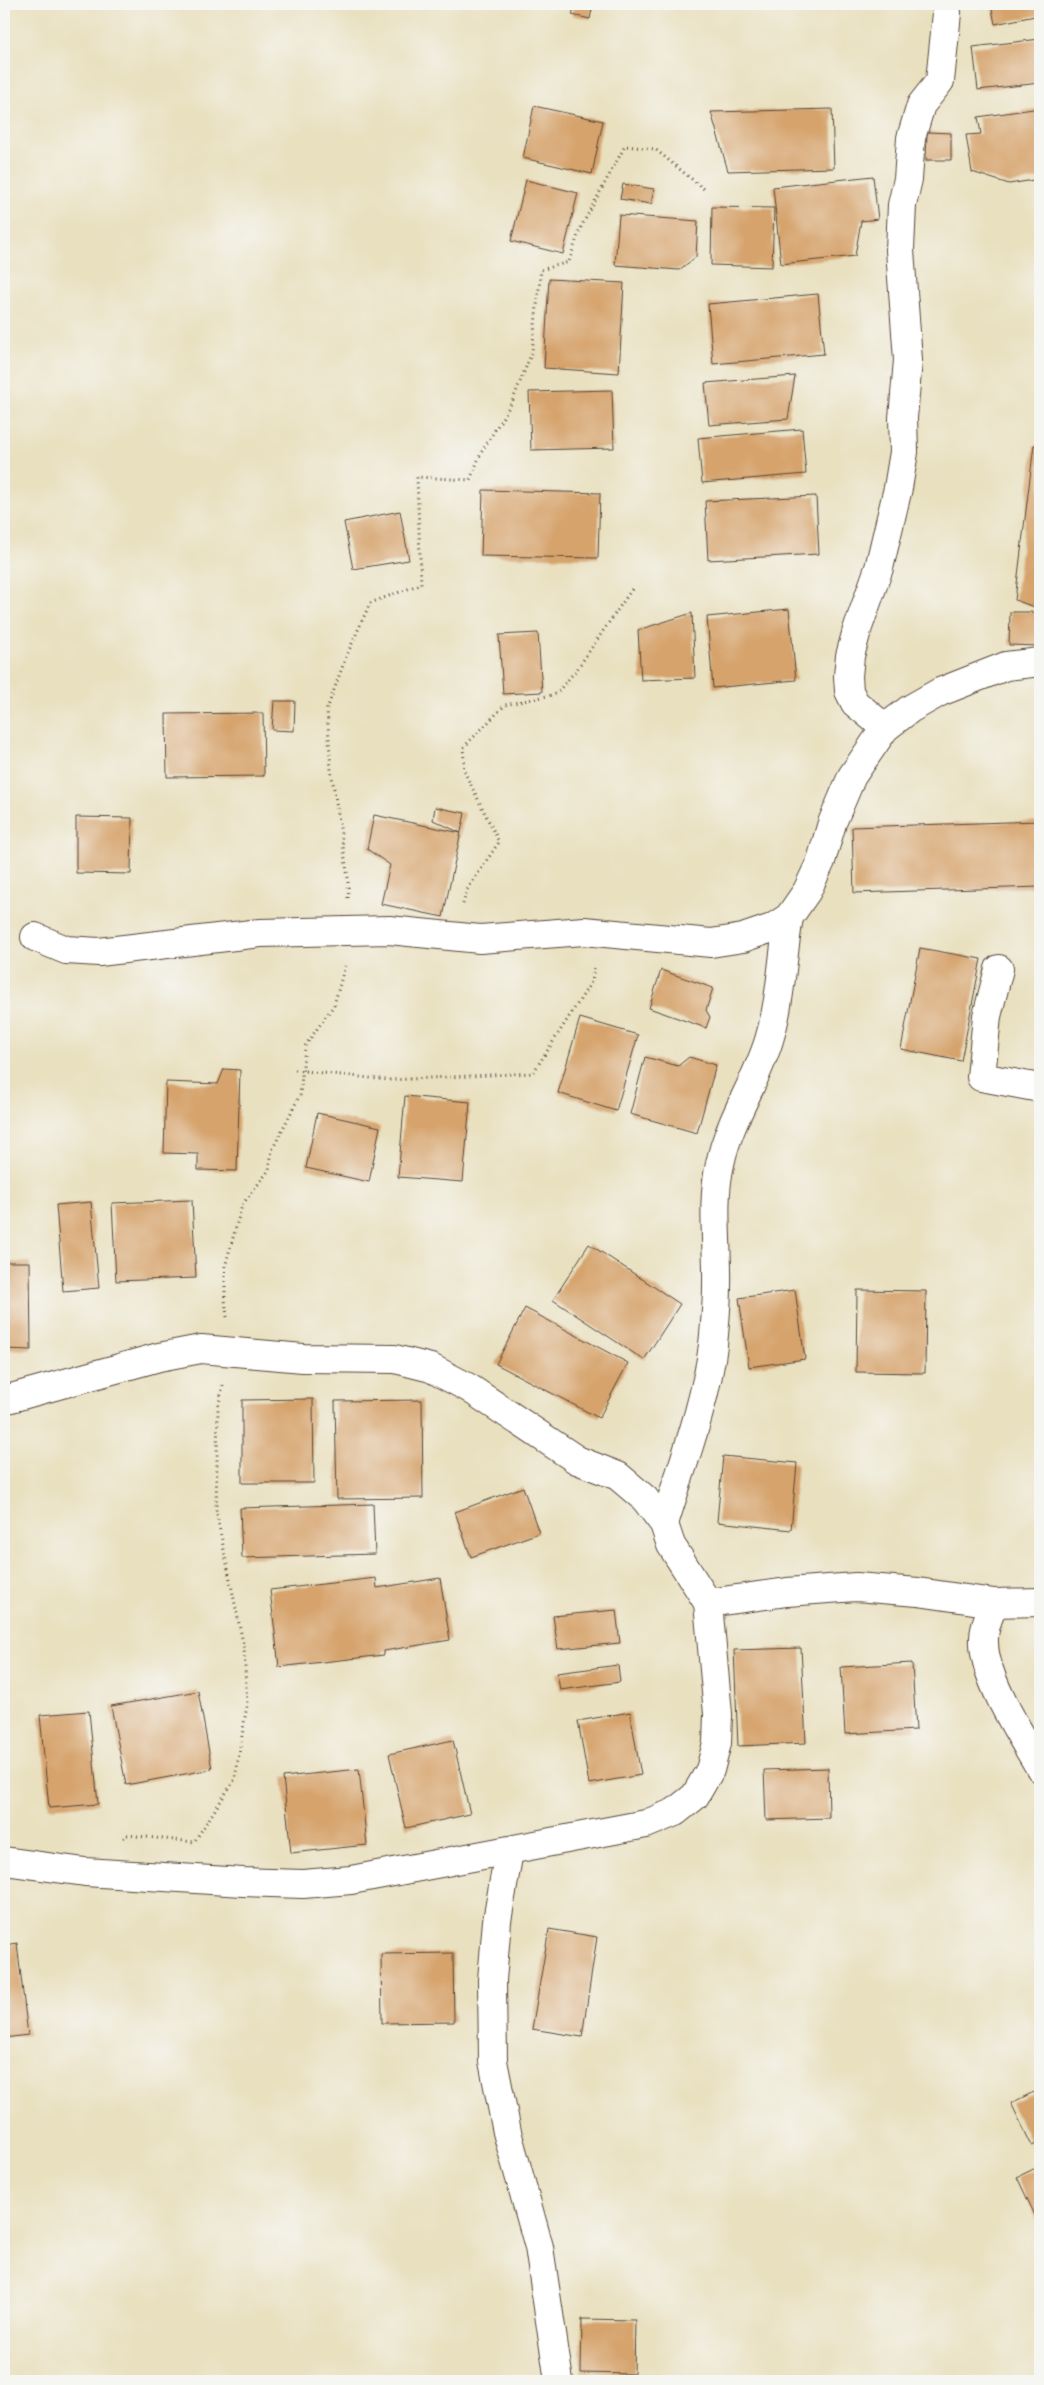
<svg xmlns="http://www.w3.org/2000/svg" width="1044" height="2385" font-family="Pangolin,sans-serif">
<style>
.building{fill:#d6a36c}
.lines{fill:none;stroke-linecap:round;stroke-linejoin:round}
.minor-casing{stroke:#554536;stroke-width:30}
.path{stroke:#554536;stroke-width:3;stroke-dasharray:1 4;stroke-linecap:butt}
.minor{stroke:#fff;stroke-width:28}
</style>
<rect width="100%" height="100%" fill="#f6f6f2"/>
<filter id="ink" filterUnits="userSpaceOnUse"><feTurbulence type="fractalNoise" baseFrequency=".02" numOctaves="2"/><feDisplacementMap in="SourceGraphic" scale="10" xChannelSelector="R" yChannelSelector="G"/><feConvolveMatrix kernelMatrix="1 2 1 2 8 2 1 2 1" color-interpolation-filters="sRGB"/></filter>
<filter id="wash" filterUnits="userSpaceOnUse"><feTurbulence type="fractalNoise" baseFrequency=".0096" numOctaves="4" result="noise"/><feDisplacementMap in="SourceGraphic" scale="20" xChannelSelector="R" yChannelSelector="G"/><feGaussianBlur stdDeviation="1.12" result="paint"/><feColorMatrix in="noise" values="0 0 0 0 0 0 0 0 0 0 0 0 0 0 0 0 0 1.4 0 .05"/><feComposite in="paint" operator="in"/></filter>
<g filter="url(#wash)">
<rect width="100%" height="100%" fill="#e9e0bf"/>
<g id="blocks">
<g class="building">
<path d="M575,4H593L590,19L572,15Z"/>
<path d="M991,4H1040V15L995,24Z"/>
<path d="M1040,39V83L978,90L973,47Z"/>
<path d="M534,106L603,121L592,174L523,158Z"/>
<path d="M1040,108V179L1009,184L972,172L966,135L981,134L978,117Z"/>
<path d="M832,109L834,168L728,171L711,112Z"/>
<path d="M927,132L951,133V160H926Z"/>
<path d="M873,176L878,219L861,221L855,256L781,264L773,187Z"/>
<path d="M526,180L578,193L563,254L511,241Z"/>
<path d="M623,184L654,189L651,204L620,199Z"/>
<path d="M712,207L774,208L772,267L711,265Z"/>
<path d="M619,215L698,221L696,257L679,270L615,265Z"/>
<path d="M549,279L624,283L619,373L544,368Z"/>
<path d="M818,294L824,354L713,364L708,304Z"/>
<path d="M795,376L788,419L709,425L705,383Z"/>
<path d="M612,390L614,448L531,450L529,392Z"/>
<path d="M802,429L806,474L702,483L698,438Z"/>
<path d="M1034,445L1040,446V609L1015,600Z"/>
<path d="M483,490L600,493L598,558L481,556Z"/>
<path d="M816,496L819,554L708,560L705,501Z"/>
<path d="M400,511L409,560L353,569L344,522Z"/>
<path d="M789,609L796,680L713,688L707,617Z"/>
<path d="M1010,612H1040V646L1009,645Z"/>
<path d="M692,613L695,678L641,680L638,630Z"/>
<path d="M538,633L542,692L503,694L499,635Z"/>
<path d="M274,701H295L294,731L272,730Z"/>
<path d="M263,713L264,776L167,777L166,714Z"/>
<path d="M435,807L465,813L443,917L381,904L390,865L367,849L374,815L461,833L433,820Z"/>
<path d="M76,817L132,818L131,874L76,873Z"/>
<path d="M1040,821V887L854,893L852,827Z"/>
<path d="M920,948L981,959L961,1061L901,1049Z"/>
<path d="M661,970L713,988L706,1010L710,1017L706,1028L649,1008Z"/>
<path d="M580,1018L638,1035L616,1111L558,1093Z"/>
<path d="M645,1057L678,1066L689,1057L716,1065L697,1133L630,1114Z"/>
<path d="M224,1069L240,1070L237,1171L198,1170V1154L164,1153L166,1082L218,1084Z"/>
<path d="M405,1096L470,1102L463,1182L398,1177Z"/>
<path d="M317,1113L380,1127L369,1182L306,1168Z"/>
<path d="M192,1200L196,1278L116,1281L112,1203Z"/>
<path d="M91,1202L99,1288L63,1291L56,1205Z"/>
<path d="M589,1244L680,1304L644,1360L553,1300Z"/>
<path d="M4,1262H30L31,1350L4,1349Z"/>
<path d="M795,1290L805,1359L749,1367L739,1298Z"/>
<path d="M857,1290L926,1291L925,1373L856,1372Z"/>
<path d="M525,1308L628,1363L599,1418L496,1364Z"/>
<path d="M313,1399L314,1483H242V1400Z"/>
<path d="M422,1400L423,1498L337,1499L335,1401Z"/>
<path d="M723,1456L797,1463L791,1530L717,1522Z"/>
<path d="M523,1487L539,1533L471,1557L455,1512Z"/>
<path d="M373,1504L375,1554L242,1558L240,1508Z"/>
<path d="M376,1578L377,1588L440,1578L450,1640L384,1651V1655L279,1667L270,1590Z"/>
<path d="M616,1610L620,1643L558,1649L553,1616Z"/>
<path d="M801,1648L806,1743L738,1746L734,1650Z"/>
<path d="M912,1663L916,1730L845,1734L841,1667Z"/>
<path d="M618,1665L620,1682L560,1690L557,1673Z"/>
<path d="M198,1691L212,1769L126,1785L111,1706Z"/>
<path d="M89,1711L98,1804L49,1808L40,1715Z"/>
<path d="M630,1712L641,1775L589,1784L578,1721Z"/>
<path d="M453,1740L470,1814L406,1828L389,1754Z"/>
<path d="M828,1768L829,1818L766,1820L764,1770Z"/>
<path d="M359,1769L367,1845L291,1853L283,1777Z"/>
<path d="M549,1929L597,1937L582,2037L532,2029Z"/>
<path d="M17,1943L28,2035L4,2038V1945Z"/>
<path d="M453,1953L454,2022L382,2023L381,1954Z"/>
<path d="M1040,2089V2142L1032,2146L1011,2103Z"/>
<path d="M1040,2166V2226L1017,2177Z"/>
<path d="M582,2319L635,2320L634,2374L581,2373Z"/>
</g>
</g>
</g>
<g filter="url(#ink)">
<use href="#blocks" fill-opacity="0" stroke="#554536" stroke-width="1"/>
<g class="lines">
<defs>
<g id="minor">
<path d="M885,728L855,703L849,691L848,676L850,656L857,630L879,568L898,488L904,452L903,418L908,360L900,250L902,205L908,179L911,138L921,105L940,81L947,13L946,4"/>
<path d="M35,937L66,950L99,952L260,933L389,930L480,939L584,931L711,943L743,938L772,928L789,917L807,891L821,861L832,823L852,776L885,728L910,709L940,692L1006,666L1040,662"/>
<path d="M999,969L987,1016L981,1077L1040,1088"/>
<path d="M4,1400L159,1357L201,1349L303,1358L395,1359L431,1368L469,1388L577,1460L618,1476L645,1499L664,1524L671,1545L708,1603L718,1714L717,1743L710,1770L695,1796L675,1812L646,1824L351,1880L303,1884L243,1882L85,1872L4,1861"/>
<path d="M664,1524C681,1468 706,1403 713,1345C715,1325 717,1305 717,1285C718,1245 711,1203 720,1164C729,1120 756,1083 769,1040C781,1001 782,958 789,917"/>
<path d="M708,1603L787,1592L856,1587L918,1592L994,1603L1040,1602"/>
<path d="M994,1603C989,1616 983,1629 984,1643C985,1681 1021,1735 1040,1768"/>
<path d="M509,1851L497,1921L492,1980L493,2061L507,2132L539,2247L559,2381"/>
</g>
</defs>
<use href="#minor" class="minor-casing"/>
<g class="path">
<path d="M348,898V878L331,770L327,709L346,657L370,603L421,584L417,477L470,480L481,453L512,402L532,352L541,270L569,262L580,229L625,146L655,149L705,190"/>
<path d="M463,904L467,890L499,842L465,773L463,748L505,705L556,694L577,669L632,589"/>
<path d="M295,1070L388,1080L533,1073L592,981L594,967"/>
<path d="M227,1317L225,1299V1267L242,1205L269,1170L272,1150L300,1095L305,1046L334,1005L345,966"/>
<path d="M123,1838L127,1835L194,1842L235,1779L247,1705L244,1648L216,1511L218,1408L223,1385"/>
</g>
<use href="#minor" class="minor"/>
</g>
</g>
<rect width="1044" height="2385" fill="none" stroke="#f6f6f2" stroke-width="20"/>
</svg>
